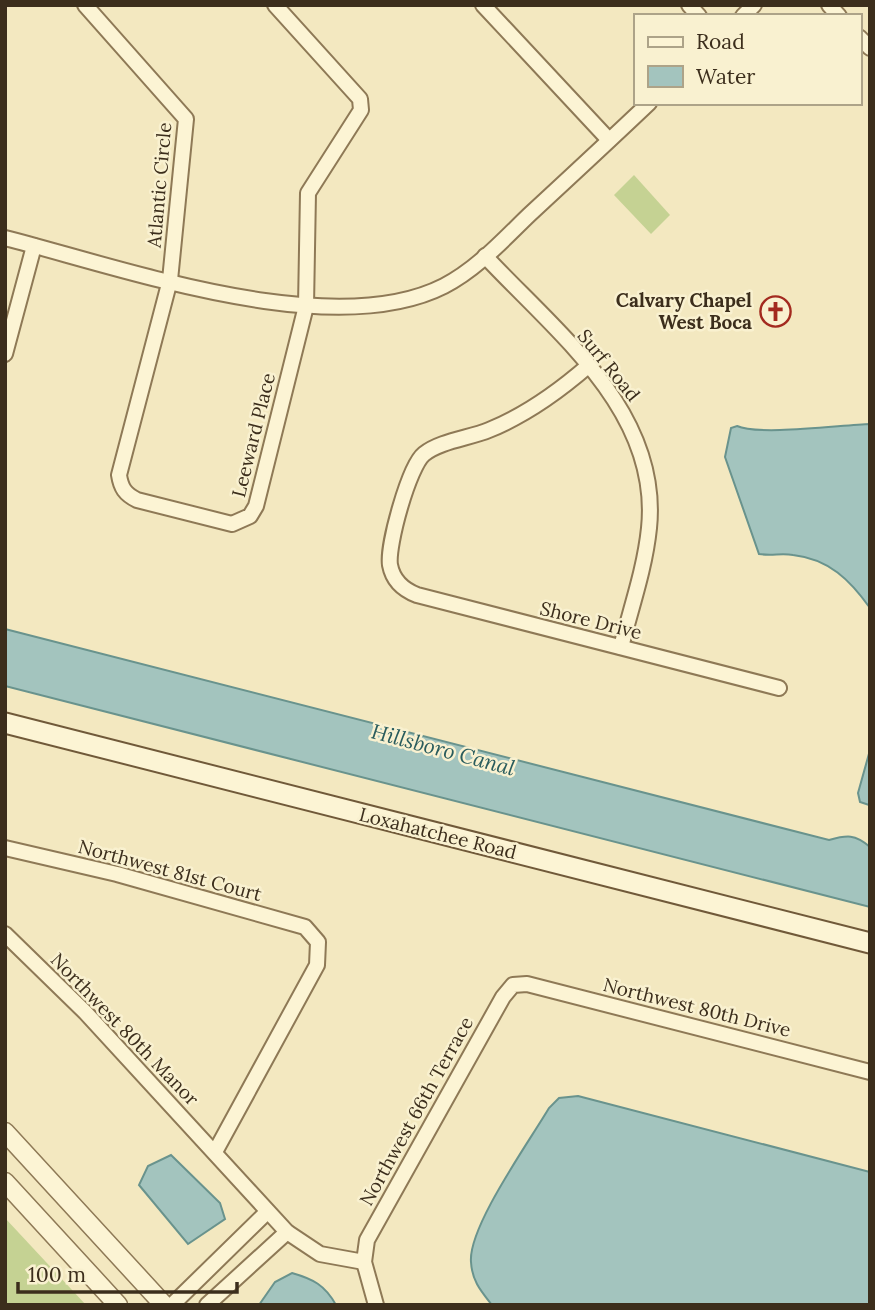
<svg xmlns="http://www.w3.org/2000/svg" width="875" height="1310" font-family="Lora,serif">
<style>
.green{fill:#c5d293}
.water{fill:#a3c4be;stroke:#69938d;stroke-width:2}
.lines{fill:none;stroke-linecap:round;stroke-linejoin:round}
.minor-casing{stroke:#8e7956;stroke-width:18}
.tertiary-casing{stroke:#8e7956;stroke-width:21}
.secondary-casing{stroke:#705939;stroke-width:23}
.minor{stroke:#fcf4d4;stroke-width:14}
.tertiary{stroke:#fcf4d4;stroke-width:18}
.secondary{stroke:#fcf4d4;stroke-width:19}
.labels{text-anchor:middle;stroke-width:5;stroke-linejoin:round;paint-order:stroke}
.street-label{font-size:19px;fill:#3c2e1c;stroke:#f9f1d0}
.poi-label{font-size:19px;font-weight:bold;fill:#3c2e1c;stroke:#f9f1d0;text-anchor:end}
.water-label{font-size:21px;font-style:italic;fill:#295c5d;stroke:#f9f1d0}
</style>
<rect width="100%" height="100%" fill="#f3e8c0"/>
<g class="green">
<path d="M634,175L670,215L651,234L614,195Z"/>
<path d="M5,1218L86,1305H5Z"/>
</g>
<g class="water">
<path d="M870,424V608C850,580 829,559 793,555C782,553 771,556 759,554L725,457L731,428L737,426C759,436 840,425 870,424Z"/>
<path d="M5,629L829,840C847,835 855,834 870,847V907L5,686Z"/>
<path d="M870,750V805H869L860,802L858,793Z"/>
<path d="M578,1096L870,1172V1305H492C481,1291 472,1281 471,1262C468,1227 529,1142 549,1108L559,1098Z"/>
<path d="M171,1155L220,1203L225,1219L188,1244L139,1185L148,1166Z"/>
<path d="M292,1273C313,1279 325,1285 336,1305H259L275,1282Z"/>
</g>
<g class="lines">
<defs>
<g id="minor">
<path d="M85,5L186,119L170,280L119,475C121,488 125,494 137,500L232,524L250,516L256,506L306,306L308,193L361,110L360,99L275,5"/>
<path d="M483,5L609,140"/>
<path d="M689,5L699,16"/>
<path d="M829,5L839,16"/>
<path d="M743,16L754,5"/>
<path d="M859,37L870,48"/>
<path d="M5,238C123,268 332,343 444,286C477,269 503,240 529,215C569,178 609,141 649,103"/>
<path d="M485,256C557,333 661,412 649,528C645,568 631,608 621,647"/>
<path d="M5,354L34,246"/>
<path d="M588,366C558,392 526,415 489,430C470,438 440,441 424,454C409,466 387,546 390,565C393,581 404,590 417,595L779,688"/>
<path d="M5,848L117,874L305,927L318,942L317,965L215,1152"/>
<path d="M5,934L85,1012L287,1232L320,1254L364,1262"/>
<path d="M172,1305L267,1212"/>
<path d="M207,1305L287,1232"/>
<path d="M376,1305L364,1262L367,1240L503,997L513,985L527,984L870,1072"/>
</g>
<g id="tertiary">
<path d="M5,1132L164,1305"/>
<path d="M5,1182L118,1305"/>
</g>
<path id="secondary" d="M5,723L870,943"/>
</defs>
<use href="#minor" class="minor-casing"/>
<use href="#tertiary" class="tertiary-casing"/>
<use href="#secondary" class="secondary-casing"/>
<use href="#minor" class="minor"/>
<use href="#tertiary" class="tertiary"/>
<use href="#secondary" class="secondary"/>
</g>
<defs>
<symbol id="church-ring" viewBox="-11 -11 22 22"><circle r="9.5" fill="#f9f1d0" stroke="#a32a1f" stroke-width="1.5"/><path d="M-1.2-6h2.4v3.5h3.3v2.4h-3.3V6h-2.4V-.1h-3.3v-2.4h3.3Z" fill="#a32a1f"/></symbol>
</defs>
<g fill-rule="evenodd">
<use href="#church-ring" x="758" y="294" width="35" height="35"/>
</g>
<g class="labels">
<g class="street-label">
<text transform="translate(159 185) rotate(-85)" y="7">Atlantic Circle</text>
<text transform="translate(609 365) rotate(51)" y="7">Surf Road</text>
<text transform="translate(253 435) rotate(-76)" y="7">Leeward Place</text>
<text transform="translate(591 620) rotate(14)" y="7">Shore Drive</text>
<text transform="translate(438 833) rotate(14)" y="7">Loxahatchee Road</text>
<text transform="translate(170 870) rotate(15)" y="7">Northwest 81st Court</text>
<text transform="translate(697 1007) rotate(14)" y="7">Northwest 80th Drive</text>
<text transform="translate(125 1029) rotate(46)" y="7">Northwest 80th Manor</text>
<text transform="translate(416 1111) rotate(-61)" y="7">Northwest 66th Terrace</text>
</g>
<g class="poi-label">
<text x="752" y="307">Calvary Chapel<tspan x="752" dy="22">West Boca</tspan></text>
</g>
<g class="water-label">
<text transform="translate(443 750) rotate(15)" y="7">Hillsboro Canal</text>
</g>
</g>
<rect width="875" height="1310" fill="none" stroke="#3c2e1c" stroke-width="14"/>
<rect x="634" y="14" width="228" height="91" fill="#f9f1d0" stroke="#ada388" stroke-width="2"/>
<rect x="648" y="37" width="35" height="10" fill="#fcf4d4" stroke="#ada388" stroke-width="2"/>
<text x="696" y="49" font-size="21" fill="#3c2e1c">Road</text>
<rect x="648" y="66" width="35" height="21" fill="#a3c4be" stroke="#ada388" stroke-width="2"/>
<text x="696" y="84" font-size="21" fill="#3c2e1c">Water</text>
<path d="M18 1282v10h219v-10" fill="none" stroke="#3c2e1c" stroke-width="3.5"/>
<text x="28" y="1282" font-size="21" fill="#3c2e1c" stroke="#f9f1d0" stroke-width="5" paint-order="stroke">100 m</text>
</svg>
